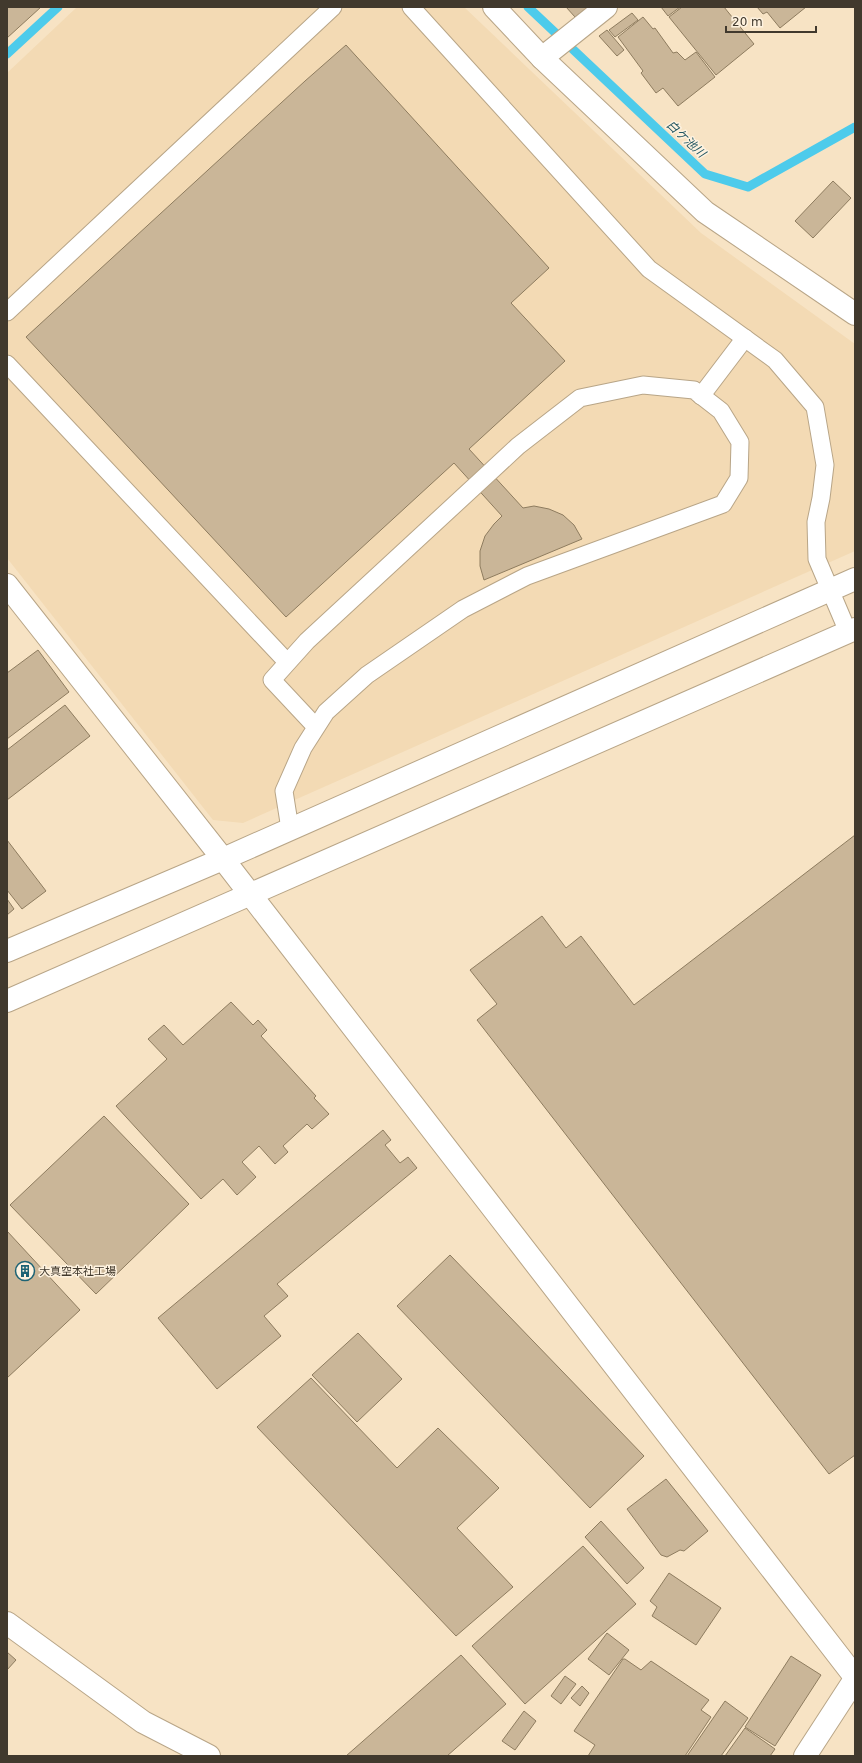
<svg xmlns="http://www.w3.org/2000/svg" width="862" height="1763" font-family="'DejaVu Sans','Noto Sans JP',sans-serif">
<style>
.built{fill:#f3dab4}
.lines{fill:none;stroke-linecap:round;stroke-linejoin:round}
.stream{stroke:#4dcbeb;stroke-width:9}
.building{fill:#cab698;stroke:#8e7c5f}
.service-casing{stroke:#b8a587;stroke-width:19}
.minor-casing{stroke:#b8a587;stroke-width:24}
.service{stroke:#fff;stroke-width:17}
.minor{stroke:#fff;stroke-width:22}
.labels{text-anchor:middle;stroke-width:3;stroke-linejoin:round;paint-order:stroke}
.poi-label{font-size:11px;fill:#41392d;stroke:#fef2df;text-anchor:start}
.water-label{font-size:12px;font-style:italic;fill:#1f5461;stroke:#fef2df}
</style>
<rect width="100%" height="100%" fill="#f7e3c4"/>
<path class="built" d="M77,7H464L701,233L855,344V551L243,823L213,820L7,558V73Z"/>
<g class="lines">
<g class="stream">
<path d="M528,7L705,174L748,187L855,127"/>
<path d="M7,54L58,7"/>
</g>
</g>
<g class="building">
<path d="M7,7H41L7,38Z"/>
<path d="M566,7H588L575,17Z"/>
<path d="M661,7H680L668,16Z"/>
<path d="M682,7H724L754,44L716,75L669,17Z"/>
<path d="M757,7H806L780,28L767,12L763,14Z"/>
<path d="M632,13L638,20L615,37L609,30Z"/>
<path d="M643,17L653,29L655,28L673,53L677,52L685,60L696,52L715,77L678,106L663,88L656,93L641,73L643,71L618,37Z"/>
<path d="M607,30L624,50L617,56L599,36Z"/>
<path d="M346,45L549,268L511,303L565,361L469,449L523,508L534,506L549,509L563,515L574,525L582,539L484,580L480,566V551L485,536L494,524L502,516L454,463L286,617L26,337L305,81Z"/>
<path d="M833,181L851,198L813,238L795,221Z"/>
<path d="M38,650L69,692L7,739V673Z"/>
<path d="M65,705L90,736L7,800V750Z"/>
<path d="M855,835V1455L829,1474L477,1020L497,1004L470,970L542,916L566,948L581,936L634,1005Z"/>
<path d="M7,840L46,891L22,909L7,890Z"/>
<path d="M7,899L14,909L7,915Z"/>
<path d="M231,1002L253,1025L258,1020L267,1030L261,1036L316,1096L314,1098L329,1114L312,1129L307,1124L283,1146L288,1152L275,1164L259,1146L242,1162L256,1177L237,1195L223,1179L201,1199L116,1106L167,1059L148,1039L164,1025L183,1045Z"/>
<path d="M104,1116L189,1204L96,1294L10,1205Z"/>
<path d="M383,1130L391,1140L385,1145L400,1163L408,1157L417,1168L277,1284L288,1296L264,1316L281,1336L217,1389L158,1318Z"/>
<path d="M7,1231L80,1310L7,1378Z"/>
<path d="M450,1255L644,1456L590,1508L397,1306Z"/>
<path d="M358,1333L402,1379L357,1422L312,1375Z"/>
<path d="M311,1378L397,1468L438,1428L499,1488L457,1528L513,1587L456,1636L257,1427Z"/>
<path d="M666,1479L708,1531L684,1551L680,1550L667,1557L661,1555L627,1509Z"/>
<path d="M601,1521L644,1568L627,1584L585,1537Z"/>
<path d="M583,1546L636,1604L525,1704L472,1646Z"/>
<path d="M669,1573L721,1608L696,1645L652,1616L657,1607L650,1601Z"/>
<path d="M607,1633L629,1650L609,1675L588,1659Z"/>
<path d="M7,1652L16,1660L7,1670Z"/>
<path d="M461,1655L506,1704L447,1756H346Z"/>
<path d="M791,1656L821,1675L775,1746L745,1727Z"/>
<path d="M623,1659H625L641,1670L651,1661L709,1700L701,1710L711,1717L685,1756H588L595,1745L574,1731Z"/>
<path d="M565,1676L576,1684L561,1704L551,1696Z"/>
<path d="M582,1686L589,1693L580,1706L571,1698Z"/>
<path d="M725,1701L748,1718L721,1756H687Z"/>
<path d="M524,1711L536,1721L515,1750L502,1741Z"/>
<path d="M745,1728L775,1749L770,1756H725Z"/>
</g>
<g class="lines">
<defs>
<g id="service">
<path d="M411,7L649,269L775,360L815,407L825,465L821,498L816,522L817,559L848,632"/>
<path d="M7,312L333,7"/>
<path d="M7,364L287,662"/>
<path d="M701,396L745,338"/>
<path d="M290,829L284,791L303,748L326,712L367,675L463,609L527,576L723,504L739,478L740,442L721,411L694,390L643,385L580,398L518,446L490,472L307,641L272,680L316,727"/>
</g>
<g id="minor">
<path d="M494,7L542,58L705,212L855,314"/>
<path d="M542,58L606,7"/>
<path d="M7,585L223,859L855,1677"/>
<path d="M7,951L223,859L855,579"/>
<path d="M7,1001L855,629"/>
<path d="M7,1623L143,1722L209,1756"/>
<path d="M805,1756L855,1679"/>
</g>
</defs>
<use href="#service" class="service-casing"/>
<use href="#minor" class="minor-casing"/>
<use href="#service" class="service"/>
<use href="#minor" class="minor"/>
</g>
<defs>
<symbol id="building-ring" viewBox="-11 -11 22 22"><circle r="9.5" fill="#fef2df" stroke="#1d6374" stroke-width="1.5"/><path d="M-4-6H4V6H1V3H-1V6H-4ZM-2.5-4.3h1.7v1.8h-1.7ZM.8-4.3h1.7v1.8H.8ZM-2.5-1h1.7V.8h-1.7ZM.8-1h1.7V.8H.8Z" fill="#1d6374"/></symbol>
</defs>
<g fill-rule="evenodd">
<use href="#building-ring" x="14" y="1260" width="22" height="22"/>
</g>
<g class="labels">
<g class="poi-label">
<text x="39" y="1275">大真空本社工場</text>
</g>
<g class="water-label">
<text transform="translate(686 139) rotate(43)" y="4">白ケ池川</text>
</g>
</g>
<rect width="862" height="1763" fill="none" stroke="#41392d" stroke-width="16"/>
<path d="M726 26v6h90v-6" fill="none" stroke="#41392d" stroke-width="2"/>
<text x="732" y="26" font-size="12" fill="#41392d" stroke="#fef2df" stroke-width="3" paint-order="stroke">20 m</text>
</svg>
